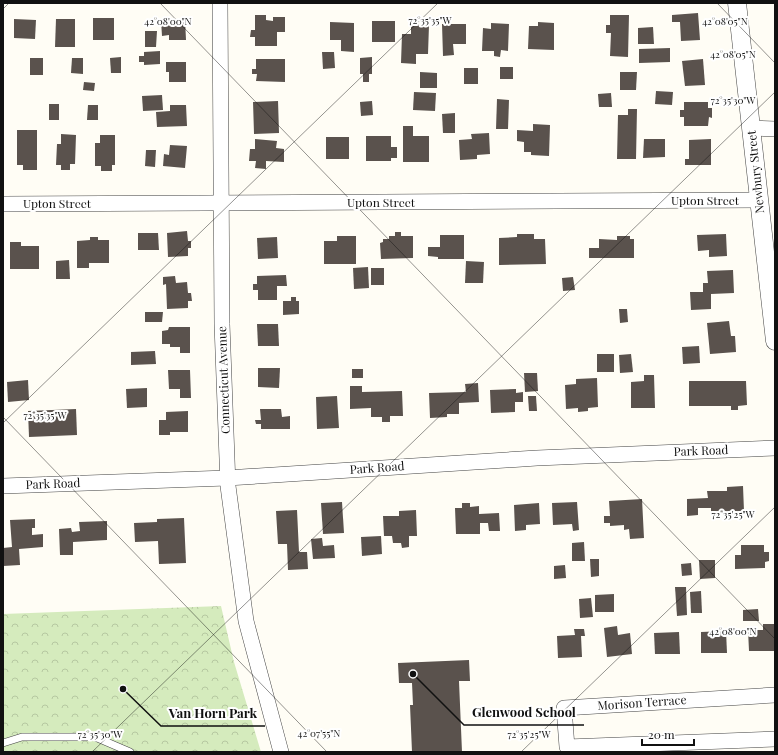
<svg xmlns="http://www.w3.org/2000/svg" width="778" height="755" font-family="'Playfair Display',serif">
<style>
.park{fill:url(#park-crowns)}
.building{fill:#5a524d}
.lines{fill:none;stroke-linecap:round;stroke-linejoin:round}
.service-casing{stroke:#444;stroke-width:8}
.minor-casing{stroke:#444;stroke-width:16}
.tertiary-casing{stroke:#444;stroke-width:19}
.service{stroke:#fff;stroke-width:7}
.minor{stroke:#fff;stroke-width:15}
.tertiary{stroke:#fff;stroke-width:18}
.ticks{fill:none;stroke:#111;stroke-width:1;stroke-opacity:0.45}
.labels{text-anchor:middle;stroke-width:4;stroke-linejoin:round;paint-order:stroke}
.street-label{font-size:12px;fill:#111;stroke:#fff}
.ticks-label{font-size:10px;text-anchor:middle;fill:#111;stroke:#fff;stroke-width:4;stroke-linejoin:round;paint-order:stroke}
.leader{fill:none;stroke:#111;stroke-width:1.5}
.callout-dot{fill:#111;stroke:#fff;stroke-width:1.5}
.callout-label{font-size:13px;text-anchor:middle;font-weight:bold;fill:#111;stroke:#fff;stroke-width:4;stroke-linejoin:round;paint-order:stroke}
</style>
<defs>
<pattern id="park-crowns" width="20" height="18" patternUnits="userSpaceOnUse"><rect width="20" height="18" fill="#d5ebbd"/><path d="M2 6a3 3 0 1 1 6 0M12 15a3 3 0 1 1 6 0" fill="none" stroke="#b6c8a1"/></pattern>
</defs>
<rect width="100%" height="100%" fill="#fffdf5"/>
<path class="park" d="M221,606L234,662L261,752H3V614Z"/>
<g class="building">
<path d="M698,13L700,40L681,41L680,22H672V15Z"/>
<path d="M255,15H266V20L273,21V17H285V32H277V46H255V37H250L251,30H255Z"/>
<path d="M610,15H629L628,57L610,56L611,33H606V25H610Z"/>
<rect x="93" y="18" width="21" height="22"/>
<path d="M14,19L36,20L35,39L14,38Z"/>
<path d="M56,19H75V47H55Z"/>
<path d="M185,19L186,40H169V35L162,36L161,20Z"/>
<rect x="372" y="21" width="23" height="21"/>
<path d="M330,22L354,23V52L341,51V40H330Z"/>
<path d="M538,22L554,23V50L528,49L529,26H538Z"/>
<path d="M491,23L509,24L508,51L501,50L500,57L494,56V51H482L483,28L491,29Z"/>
<path d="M411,24L429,25L428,54H416V64L401,63L402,34H411Z"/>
<path d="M442,24H466V44H453L454,55L443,56Z"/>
<path d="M653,27L654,44H638V28Z"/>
<path d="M145,31H157L156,47H145Z"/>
<path d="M670,48V62L639,63V49Z"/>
<path d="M160,51V64L144,65V62H139V56H144V52Z"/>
<path d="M322,52H334L335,68L323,69Z"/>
<path d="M121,57V73H111L110,58Z"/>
<path d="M372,57V74H369V82H363V74H360V58Z"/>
<rect x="30" y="58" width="13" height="17"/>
<path d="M72,58H83V74L71,73Z"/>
<path d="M256,59H285V82L256,81L257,74H252V69H256Z"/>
<path d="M703,59L705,85L685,86L682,61Z"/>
<path d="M166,62H186V82H169V72H166Z"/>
<rect x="500" y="67" width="13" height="12"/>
<rect x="464" y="68" width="14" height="16"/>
<path d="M420,72L437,73V88H420Z"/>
<path d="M620,72H637L636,90H620Z"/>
<path d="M84,82L95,83L94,91L83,90Z"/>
<path d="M656,91L673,92L672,105L655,104Z"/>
<path d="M414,92L436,93L435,111L413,110Z"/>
<path d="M611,93L612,107H599L598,94Z"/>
<path d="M162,95L163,110L143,111L142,96Z"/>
<path d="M497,99L509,100L508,129H496Z"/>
<path d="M278,101L279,133L254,134L253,102Z"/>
<path d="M372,101L373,115L361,116L360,102Z"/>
<path d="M684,102H708V108H712V118L709,117L708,126H684V117H680V110H684Z"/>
<rect x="49" y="104" width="10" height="16"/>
<path d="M88,105H98V120H87Z"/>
<path d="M170,105H186L187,126L157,127L156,112L170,111Z"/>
<path d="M628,109H637L636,159H617L618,115H628Z"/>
<path d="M455,113V133H443L442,114Z"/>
<path d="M533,124L550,125L549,156L531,155V152H524V142L517,141V130L533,131Z"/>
<path d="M403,126H413V136H429V162H403Z"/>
<path d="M17,130H37V170H23V165H17Z"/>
<path d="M489,133L490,154L477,155V159L460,160L459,140L472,139L471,134Z"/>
<path d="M61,134L76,135L75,164H70V170H61V165H56L57,144H61Z"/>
<path d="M100,135H115V165H112V171H101V166H95V143H100Z"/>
<path d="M366,136H391V147H397V158H391V161H366Z"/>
<rect x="326" y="137" width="23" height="22"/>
<path d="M255,139L277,141L276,148L284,149V162L266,161V169L255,168L256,161H249L250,149H255Z"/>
<path d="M644,139H665V157L643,158Z"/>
<path d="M711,139V165H685V159H689V140Z"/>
<path d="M170,145L187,146L185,168L163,166L164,154L169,155Z"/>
<path d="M146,150H156L155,167L145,166Z"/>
<path d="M187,231L188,241H191V248H188V256L168,257L167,233Z"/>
<path d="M395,232H401V236H413V258L381,259L380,243L383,242V239H389V236H395Z"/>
<path d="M138,233H158L159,250H138Z"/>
<path d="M517,234H534V239H545L546,264L499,265V238L517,237Z"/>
<path d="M726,234L727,256L709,257V250L698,251L697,235Z"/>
<path d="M440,235H464V259H438V257L428,256V247H440Z"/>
<path d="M337,236H356V264H324V241H337Z"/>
<path d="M617,236H630V239H634V258H589V248H599V239L617,240Z"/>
<path d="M90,237H98V240H109V263H89V268H77V241L90,240Z"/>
<path d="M277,237L278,258L258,259L257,238Z"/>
<path d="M10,242H21V246H39V269H10Z"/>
<path d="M69,260L70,279H56V261Z"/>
<path d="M466,261L484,262L483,283H465Z"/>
<path d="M368,267L369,288L354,289L353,268Z"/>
<rect x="371" y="268" width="13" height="17"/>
<path d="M733,270L734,293L711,294V309L691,310L690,292H703V283H708L707,271Z"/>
<path d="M286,275L287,286H277V300H258V290H253V284H257V276Z"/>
<path d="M175,276L176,283L187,282L188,293H191L192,301H188V308L167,309L166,284L163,285V277Z"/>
<path d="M573,277L575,290L563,291L562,278Z"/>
<path d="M291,297H296V301H299V314L283,315V301H291Z"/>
<path d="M619,309H627L628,322L620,323Z"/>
<path d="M145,312H163L162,322H145Z"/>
<path d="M729,321L731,336H735L736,352L710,354L707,323Z"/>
<path d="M257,324H278L279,346H258Z"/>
<path d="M169,327H190V353H180V347H170V344H162V331L168,330Z"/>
<path d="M699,346L700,363L683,364L682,347Z"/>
<path d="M155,351L156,364L131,365V352Z"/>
<rect x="597" y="354" width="17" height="18"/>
<path d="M631,354L633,372L620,373L619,355Z"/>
<path d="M258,368H280L279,388L258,387Z"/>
<rect x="352" y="369" width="11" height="9"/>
<path d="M168,370H190L191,398H180V389H169Z"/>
<path d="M524,373H537L538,391L525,392Z"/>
<path d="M644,375H654L655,408H631V382L644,381Z"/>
<path d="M597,378L598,407L588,408V411L578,412V408L566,409L565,385L576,384V379Z"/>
<path d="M28,380L29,400L8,402L7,382Z"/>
<path d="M689,381H746L747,405L738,406V410H731V406H689Z"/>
<path d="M478,383L479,402L459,403V414H447V417L430,418L429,393L466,392L465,384Z"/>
<path d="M350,386H362V392L402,391L403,416H390V422H382V417H371V408L350,409Z"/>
<path d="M147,388V407L127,408L126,389Z"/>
<path d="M516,389V393L523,392V402H515V412L491,413L490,390Z"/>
<path d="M337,396L339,428L317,429L316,397Z"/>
<path d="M528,396H536L537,411H529Z"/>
<path d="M76,409L77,435L29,437L28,411Z"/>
<path d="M260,409H281L282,417L290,416V429H261V424H256L255,420H261Z"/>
<path d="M188,411V432H170V435H159V420H166V412Z"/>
<path d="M743,486L744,511L711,512V508H698V515L687,516V499L708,498L707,491H727V487Z"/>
<path d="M642,499L644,538L630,539L629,529L624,530V525L610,526V523H604V516H610L609,501Z"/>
<path d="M342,502L344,533L323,534L321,503Z"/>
<path d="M577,502L579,530L573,531L572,524L553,525L552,503Z"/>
<path d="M462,503H470V507L479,506V514L499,513L500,531H489L488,523H480V534H456L455,508H462Z"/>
<path d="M539,503L540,524L526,525V530L515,531L514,505Z"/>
<path d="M297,510L299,552H307L308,569L288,570L287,544H278L276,511Z"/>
<path d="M416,510L417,536H409V547L402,548L401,543H393L392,536H384L383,516H399V511Z"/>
<path d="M184,518L186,563L159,564L158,541L135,542L134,523L157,522V519Z"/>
<path d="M35,519V528H32V535L43,534V547L19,549L20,565L3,566V548L12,547L10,520Z"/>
<path d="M107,521V540L73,542V555H60L59,529L71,528L72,532L80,531L79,522Z"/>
<path d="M381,536L382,554L362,556L361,537Z"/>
<path d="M322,538L323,546L334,545L335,558L313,559L311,539Z"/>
<path d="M584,542L585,561H572V543Z"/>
<path d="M741,545H764V552H769V561L765,562V568L735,569V555H741Z"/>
<path d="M590,559H599V576L591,577Z"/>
<path d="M699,560H715V578L700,579Z"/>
<path d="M691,563L692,575L682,576L681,564Z"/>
<path d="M565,565L566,578L554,579V566Z"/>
<path d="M675,587H686L687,615L677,616Z"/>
<path d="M701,591L702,613H691L690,592Z"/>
<path d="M614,594V612H595V595Z"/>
<path d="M591,598L593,617L580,618L579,599Z"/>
<path d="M758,609L759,621H743V610Z"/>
<path d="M763,624H774V651H749L748,630H763Z"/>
<path d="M617,626L618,635L630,633L632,654L607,657L604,628Z"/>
<path d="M574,629H584L585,636H581L582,657L558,658L557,636L575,635Z"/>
<path d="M726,631L727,653H701V632Z"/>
<path d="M679,632L680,654H655L654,633Z"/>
<path d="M469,660L470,681H459L462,752H412L410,705H413L412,683H399L398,663Z"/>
</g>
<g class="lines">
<defs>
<path id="service" d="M3,743L22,737H95L130,752"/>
<g id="minor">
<path d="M220,3L222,324L228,486L246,621L281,752"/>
<path d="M751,128L775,129"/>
<path d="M3,204L759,200"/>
<path d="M3,486L227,478L537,458L775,448"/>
<path d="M775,695L564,708L567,747L775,739"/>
</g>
<path id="tertiary" d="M737,3L775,341"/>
</defs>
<use href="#service" class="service-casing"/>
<use href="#minor" class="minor-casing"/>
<use href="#tertiary" class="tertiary-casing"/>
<use href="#service" class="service"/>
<use href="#minor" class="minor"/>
<use href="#tertiary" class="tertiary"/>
</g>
<path class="ticks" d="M160,3L775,639M717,3L775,63M3,9L9,3M3,417L327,752M3,423L438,3M92,752L775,92M521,752L775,507"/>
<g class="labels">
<g class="street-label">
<text transform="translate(756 172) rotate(-96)" y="4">Newbury Street</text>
<text x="705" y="205">Upton Street</text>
<text x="381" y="207">Upton Street</text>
<text x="57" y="208">Upton Street</text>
<text transform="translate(224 380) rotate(-92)" y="4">Connecticut Avenue</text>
<text transform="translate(701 451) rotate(-2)" y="4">Park Road</text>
<text transform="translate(377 468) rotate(-4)" y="4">Park Road</text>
<text transform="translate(53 484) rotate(-2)" y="4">Park Road</text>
<text transform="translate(642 703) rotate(-4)" y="4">Morison Terrace</text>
</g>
</g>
<g class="ticks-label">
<text x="430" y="24">72°35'35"W</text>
<text x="725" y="25">42°08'05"N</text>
<text x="168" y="25">42°08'00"N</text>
<text x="733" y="58">42°08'05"N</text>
<text x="733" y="104">72°35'30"W</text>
<text x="45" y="419">72°35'35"W</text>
<text x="733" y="518">72°35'25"W</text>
<text x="733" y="635">42°08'00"N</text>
<text x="319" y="737">42°07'55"N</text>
<text x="100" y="738">72°35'30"W</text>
<text x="529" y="738">72°35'25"W</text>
</g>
<path class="leader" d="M413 674L464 725H584M123 689L161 726H265"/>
<g class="callout-dot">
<circle cx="413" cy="674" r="4"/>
<circle cx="123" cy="689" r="4"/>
</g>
<g class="callout-label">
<text x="524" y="717">Glenwood School</text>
<text x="213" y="718">Van Horn Park</text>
</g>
<rect width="778" height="755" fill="none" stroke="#111111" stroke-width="8"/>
<path d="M642 739v6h52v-6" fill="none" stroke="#111111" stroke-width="2"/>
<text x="648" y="739" font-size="12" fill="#111111" stroke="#ffffff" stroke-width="3" paint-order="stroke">20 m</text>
</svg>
